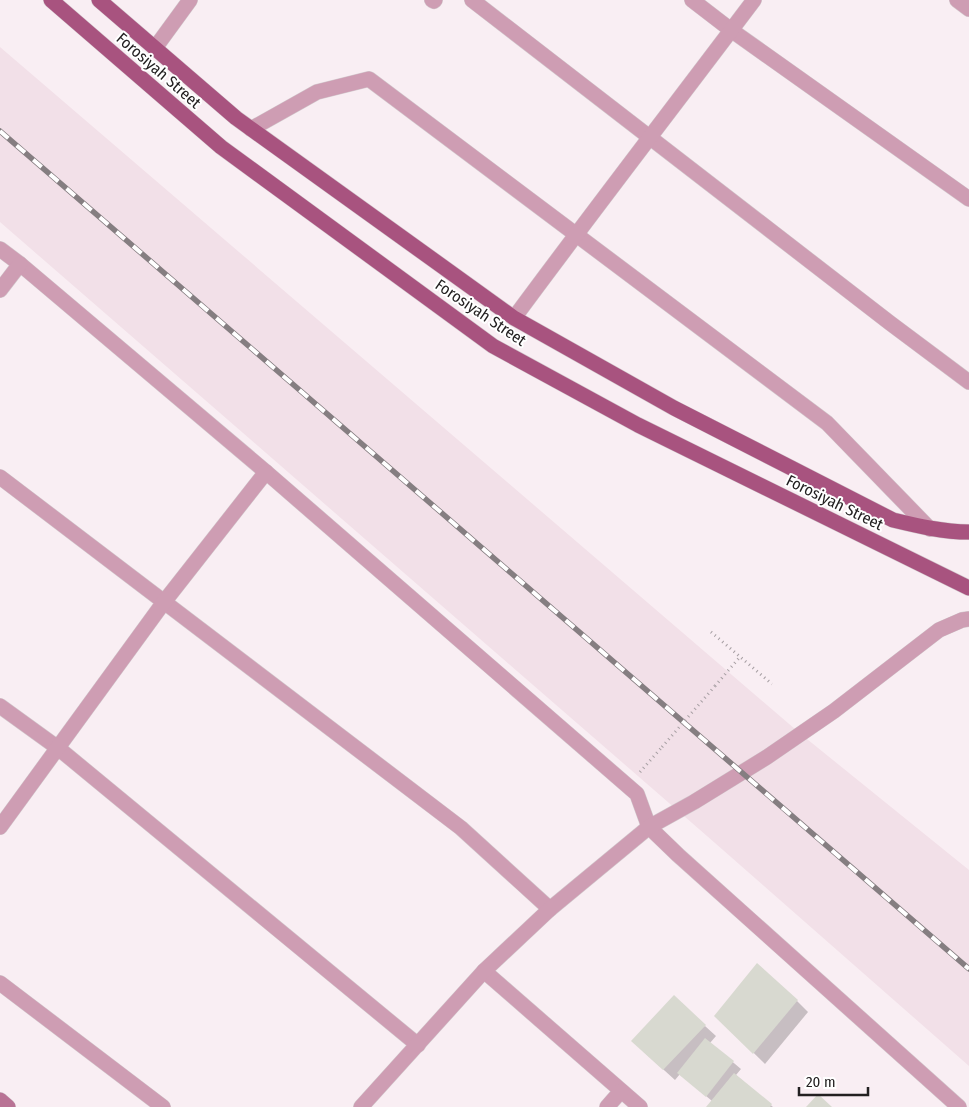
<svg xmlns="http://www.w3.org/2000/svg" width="969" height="1107" font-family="'Fira Sans Condensed',sans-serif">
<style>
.built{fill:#f2e0e8}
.shadow{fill:#0003}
.building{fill:#d8d9d0}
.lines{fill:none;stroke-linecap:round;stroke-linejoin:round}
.minor-casing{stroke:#d2c9cd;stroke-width:16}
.secondary-casing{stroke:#d2c9cd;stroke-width:16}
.primary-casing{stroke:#d2c9cd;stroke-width:16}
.path{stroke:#a79fa3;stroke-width:3;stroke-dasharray:1 4;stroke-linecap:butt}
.minor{stroke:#ce9db3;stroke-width:15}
.secondary{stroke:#b97395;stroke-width:15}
.primary{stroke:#a8537f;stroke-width:15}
.rail-casing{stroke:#857e81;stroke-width:5.5}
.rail{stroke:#fff;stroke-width:4;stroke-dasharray:11;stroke-linecap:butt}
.path-bridge{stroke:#a79fa3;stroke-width:3;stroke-dasharray:1 4;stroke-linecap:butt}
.labels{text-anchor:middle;stroke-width:4;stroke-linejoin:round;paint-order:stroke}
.street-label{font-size:16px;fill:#232021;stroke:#fff}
</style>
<rect width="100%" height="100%" fill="#f9eef3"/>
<path class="built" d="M0,47L802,735L969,870V1066L707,836L0,222Z"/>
<g class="shadow">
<path d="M797,1001L808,1012L765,1064L716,1016Z"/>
<path d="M705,1026L716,1036L710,1043L741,1069L736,1075L773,1107H707L712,1101L680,1074L675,1080L644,1052Z"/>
</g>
<g class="building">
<path d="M757,963L798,1000L753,1054L714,1016Z"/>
<path d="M674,995L706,1025L663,1070L631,1041Z"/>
<path d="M705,1038L734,1061L706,1097L677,1073Z"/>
<path d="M734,1073L772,1104L770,1107H706Z"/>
<path d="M818,1094L832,1107H806Z"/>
</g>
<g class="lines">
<defs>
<g id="minor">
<path d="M432,0L434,1L435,0"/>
<path d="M472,0L890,323L969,382"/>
<path d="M692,0L731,30L969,199"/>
<path d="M957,0L969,9"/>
<path d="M155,48L190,0"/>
<path d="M251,129L317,92L369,79L827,423L930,529"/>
<path d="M0,249L20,264L266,472L637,794L649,827L678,855L959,1107"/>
<path d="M0,290L20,264"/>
<path d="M514,318C593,211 674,106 754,0"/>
<path d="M0,477L461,828L550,909"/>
<path d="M0,706L58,748L418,1045"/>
<path d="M0,827L164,602L266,472"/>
<path d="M484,971L640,1107"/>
<path d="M0,983L163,1107"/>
<path d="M361,1107L484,971L550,909L649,827L694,802L767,757L834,711L939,630L962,620L969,619"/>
<path d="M607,1107L621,1091"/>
</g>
<path id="secondary" d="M0,1100L8,1107"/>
<g id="primary">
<path d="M51,0L221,147L493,346L638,425L969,588"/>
<path d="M99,0L236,118L514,318L674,408L893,520C918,526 943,532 969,532"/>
</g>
</defs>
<use href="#minor" class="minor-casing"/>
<use href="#secondary" class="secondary-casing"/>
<use href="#primary" class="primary-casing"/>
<g class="path">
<path d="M711,632L772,684"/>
<path d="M715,686L739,658"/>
<path d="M640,772L662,747"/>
</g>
<use href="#minor" class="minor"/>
<use href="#secondary" class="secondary"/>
<use href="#primary" class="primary"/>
<defs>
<path id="rail" d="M0,131L969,969"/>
</defs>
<use href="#rail" class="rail-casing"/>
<use href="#rail" class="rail"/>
<path class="path-bridge" d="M662,747L715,686"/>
</g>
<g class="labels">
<g class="street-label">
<text transform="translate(159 70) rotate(41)" y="6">Forosiyah Street</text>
<text transform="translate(481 312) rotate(34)" y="6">Forosiyah Street</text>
<text transform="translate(835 502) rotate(26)" y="6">Forosiyah Street</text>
</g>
</g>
<path d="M799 1087v8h69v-8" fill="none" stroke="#232021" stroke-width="2.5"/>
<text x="806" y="1087" font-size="15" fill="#232021" stroke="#ffffff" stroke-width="4" paint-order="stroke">20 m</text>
</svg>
